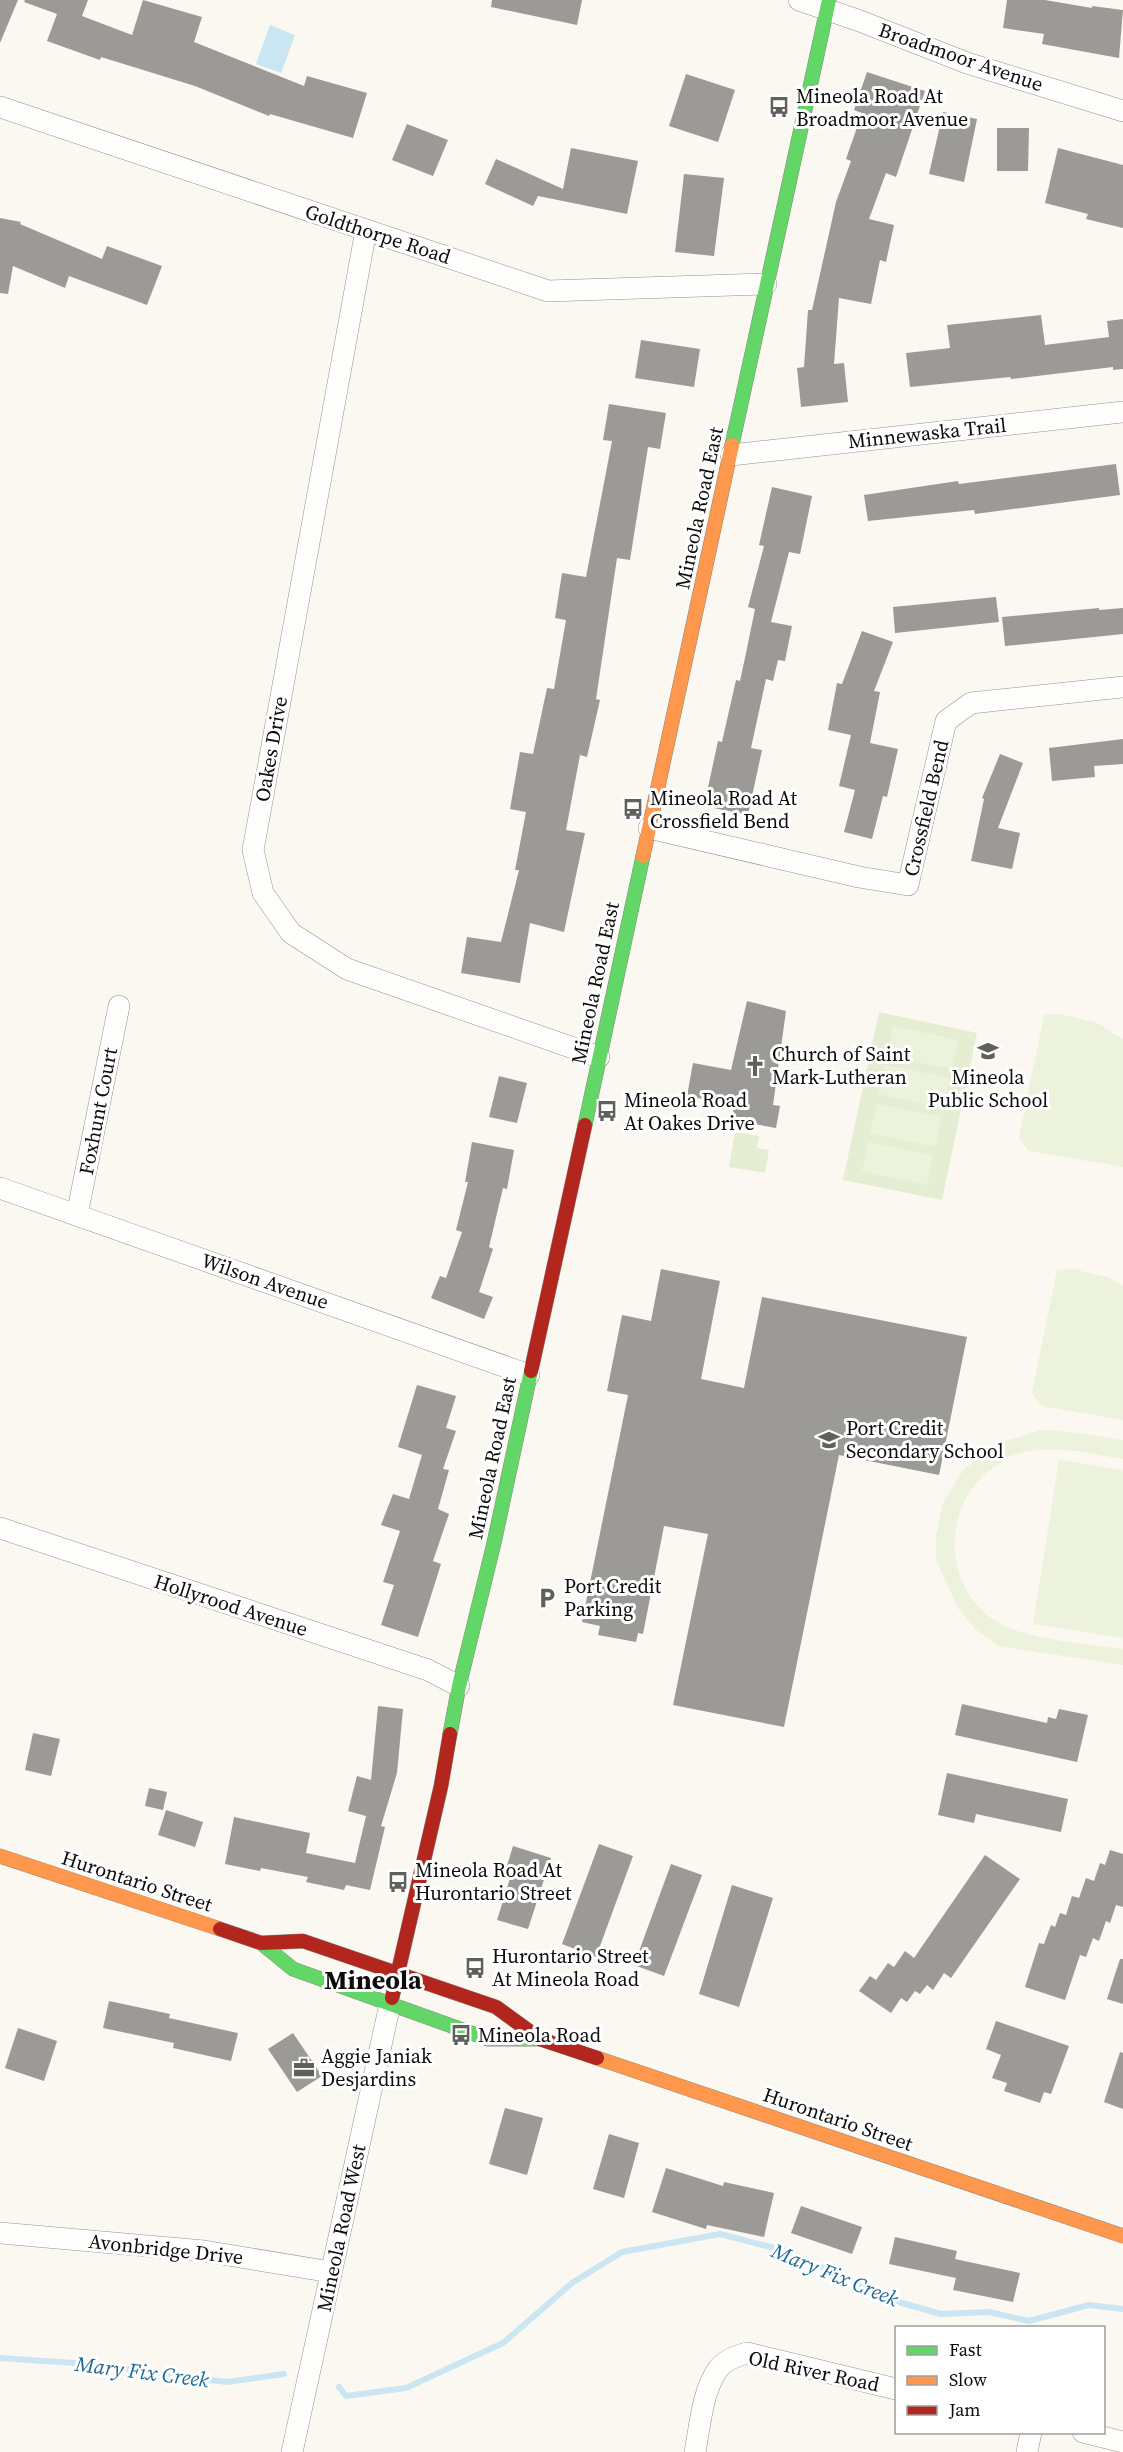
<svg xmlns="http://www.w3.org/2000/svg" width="1123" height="2452" font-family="'Source Serif 4',serif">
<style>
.green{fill:#e5eed2}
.pitch{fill:#edf2dc}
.water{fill:#cae6f2}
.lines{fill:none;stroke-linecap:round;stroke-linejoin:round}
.stream{stroke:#cae6f2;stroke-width:6}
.building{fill:#9c9a97}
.street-casing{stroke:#93928f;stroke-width:22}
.fast-casing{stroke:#8a8986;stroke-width:15}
.slow-casing{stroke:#8a8986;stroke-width:15}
.jam-casing{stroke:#8a8986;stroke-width:15}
.street{stroke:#fefefd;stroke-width:21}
.fast{stroke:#63d668;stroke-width:14}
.slow{stroke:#ff974d;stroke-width:14}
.jam{stroke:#b3261e;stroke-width:14}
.labels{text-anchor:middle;stroke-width:6;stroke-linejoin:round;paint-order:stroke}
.street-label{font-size:20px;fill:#0c0c0c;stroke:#fff}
.poi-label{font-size:20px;fill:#0c0c0c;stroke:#fff;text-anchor:start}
.water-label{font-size:21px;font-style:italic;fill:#1e6896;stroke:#fff}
.district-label{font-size:26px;font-weight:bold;fill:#0c0c0c;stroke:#fff}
</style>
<rect width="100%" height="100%" fill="#faf8f1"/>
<g class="green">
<path d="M879,1012L977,1033L942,1200L843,1180Z"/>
<path d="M735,1132L759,1136L757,1148L769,1150L765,1173L729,1167Z"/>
</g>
<g class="pitch">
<path d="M1060,1014L1095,1022L1123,1039V1167L1029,1151L1019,1138L1044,1015Z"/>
<path d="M893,1026L958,1040L952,1069L887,1056Z"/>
<path d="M885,1065L950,1078L943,1108L878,1094Z"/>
<path d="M877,1104L942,1117L935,1147L870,1133Z"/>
<path d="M868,1142L933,1155L927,1185L862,1171Z"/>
<path d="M1073,1269L1108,1277L1123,1286V1420L1042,1406L1032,1393L1057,1270Z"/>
<path d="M1041,1430L1071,1432L1123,1440V1459C1085,1453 1048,1442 1011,1456C1005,1458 1000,1463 995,1466C944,1501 940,1579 991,1618C1020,1640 1086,1643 1123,1649V1665L998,1646L975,1629L958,1608L936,1560V1536L943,1503L963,1470L999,1443Z"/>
<path d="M1059,1460L1123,1470V1638L1033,1624Z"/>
</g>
<path class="water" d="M270,25L295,35L281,73L256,64Z"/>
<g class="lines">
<g class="stream">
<path d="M0,2358L89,2364L227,2382L284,2374"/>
<path d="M339,2387L346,2396L406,2388L503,2343L572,2283L622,2252L720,2234L786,2251L902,2303L941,2314L989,2312L1029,2321L1089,2305L1123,2309"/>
</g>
</g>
<g class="building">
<path d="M0,0H18L0,43Z"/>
<path d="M25,0H88L82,16L132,35L143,0L202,17L194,42L304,86L307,76L367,93L353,138L270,114L269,116L195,86L101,57L100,60L47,41L57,14L24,2Z"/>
<path d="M492,0H582L577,25L491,7Z"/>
<path d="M1007,0H1045L1092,8V6L1123,10L1119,58L1042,44L1044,34L1003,28Z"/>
<path d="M867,72L925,91L896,177L886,173L869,219L894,225L886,262L880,260L871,304L839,298L834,364L844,363L848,402L801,407L797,368L804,367L808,310H812L836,202L851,161L846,159L862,113L854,110Z"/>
<path d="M686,74L735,90L718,142L669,126Z"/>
<path d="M943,112L977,119L964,182L929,174Z"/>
<path d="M407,124L448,140L433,176L392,160Z"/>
<path d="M997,128H1029L1028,171H997Z"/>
<path d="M571,148L638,161L627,214L538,196L533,206L485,184L496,159L563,189Z"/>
<path d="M1058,148L1123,165V228L1086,219L1088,214L1045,203Z"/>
<path d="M684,174L724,178L714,256L675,252Z"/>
<path d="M0,218L21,222L20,224L102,259L107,246L162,266L147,305L69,276L65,288L13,266L8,294L0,293Z"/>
<path d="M1041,315L1045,345L1109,337L1107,321L1123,319V369L1113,370V367L1011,379L1010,377L910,387L906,353L950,348L947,325Z"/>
<path d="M641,340L700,349L694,387L635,378Z"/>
<path d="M609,404L666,413L660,449L648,447L630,560L617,558L596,699L600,700L587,757L580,755L566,830L585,833L564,932L530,923L520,983L461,973L467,937L501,942L519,870H515L526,812L510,809L520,752L533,754L547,688L554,689L566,620L555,618L562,573L586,577L612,441L603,440Z"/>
<path d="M1116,464L1120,495L975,514L974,510L868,521L864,495L958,481L959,484Z"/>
<path d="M772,487L812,496L800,554L789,552L771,622L792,626L785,661L778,660L773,681L766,679L751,748L762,750L748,815L704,806L718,741L722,742L736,680L740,681L746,653L755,609L748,607L764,546L759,545Z"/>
<path d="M996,597L999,622L895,633L893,607Z"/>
<path d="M1099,608V610L1123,608V634L1005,646L1002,617Z"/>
<path d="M862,631L893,642L874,691L880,692L870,743L898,749L887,797L883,796L872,839L844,832L855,790L839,786L851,735L828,730L837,683L842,684Z"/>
<path d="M1123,739V764L1094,766L1095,777L1052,781L1049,748Z"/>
<path d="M1000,754L1023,763L998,828L1020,833L1012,869L971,861L984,799L982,798Z"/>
<path d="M747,1001L786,1011L773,1105L780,1106L776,1128L732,1120L734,1105L687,1096L693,1063L731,1070Z"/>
<path d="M499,1076L527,1083L517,1123L489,1117Z"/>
<path d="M472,1142L514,1150L507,1189L503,1188L489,1247L493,1249L479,1292L493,1297L484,1319L431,1298L440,1276L446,1278L462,1232L456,1230L468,1182H465Z"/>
<path d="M661,1269L720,1281L701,1379L744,1388L762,1297L967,1337L939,1475L839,1455L784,1727L673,1705L708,1534L664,1526L643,1634L638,1633L636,1642L598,1635L600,1626L582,1622L628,1395L607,1391L622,1315L651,1321Z"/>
<path d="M417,1385L456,1396L446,1428L456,1431L443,1469L449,1470L438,1509L449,1514L433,1561L441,1564L418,1637L381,1625L394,1585L383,1582L400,1531L381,1525L393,1494L409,1499L422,1455L398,1447Z"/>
<path d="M962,1704L1047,1723L1048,1717L1056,1719L1059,1709L1088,1715L1077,1762L955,1735Z"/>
<path d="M378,1706L403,1709L397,1773L381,1826L385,1827L370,1890L346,1885L344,1890L306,1882L308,1877L261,1868L260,1871L225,1864L234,1817L310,1833L306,1853L355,1863L366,1816L348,1811L357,1776L371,1780Z"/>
<path d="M33,1733L60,1739L51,1776L25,1770Z"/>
<path d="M947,1773L1068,1799L1061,1832L976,1814L974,1823L938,1815Z"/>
<path d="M149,1788L167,1792L163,1810L145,1806Z"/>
<path d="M166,1810L203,1822L195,1847L158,1835Z"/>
<path d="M599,1844L633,1856L596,1957L562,1944Z"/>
<path d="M513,1846L551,1858L528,1929L497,1920L512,1872L506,1869Z"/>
<path d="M1110,1850L1123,1854V1907L1116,1905L1110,1923L1106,1921L1099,1941L1093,1938L1086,1957L1080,1955L1065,2000L1025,1987L1039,1943L1044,1944L1051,1925L1055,1927L1060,1913L1066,1915L1072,1896L1079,1898L1086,1878L1094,1881L1100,1863L1105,1865Z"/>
<path d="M985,1855L1020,1879L951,1978L944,1973L933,1990L927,1985L920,1994L915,1991L907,2002L901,1998L891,2013L859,1991L870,1976L876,1980L888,1963L894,1967L905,1951L914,1958Z"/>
<path d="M671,1864L702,1875L664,1976L634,1965Z"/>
<path d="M732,1885L773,1898L739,2007L699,1994Z"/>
<path d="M1120,1959H1123V2004L1107,1999Z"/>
<path d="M109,2001L170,2014L169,2018L238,2033L231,2061L173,2048L174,2043L103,2028Z"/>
<path d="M996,2021L1069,2046L1051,2094L1044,2092L1040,2103L1004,2091L1007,2083L992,2078L1001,2055L986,2049Z"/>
<path d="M18,2028L57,2041L44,2081L5,2068Z"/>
<path d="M293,2033L322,2076L297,2092L268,2049Z"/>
<path d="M1120,2052L1123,2053V2109L1104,2102Z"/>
<path d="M505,2108L543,2118L527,2175L489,2164Z"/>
<path d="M609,2134L639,2143L624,2198L593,2189Z"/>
<path d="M666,2168L723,2186L724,2182L774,2193L764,2237L707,2225L706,2229L652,2212Z"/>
<path d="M801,2206L862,2227L852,2254L791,2233Z"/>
<path d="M895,2237L957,2251L955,2259L1020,2273L1013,2302L953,2290L956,2278L889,2264Z"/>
</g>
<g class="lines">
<defs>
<g id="street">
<path d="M799,0L860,21L967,63L1123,111"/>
<path d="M0,107L548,291L766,284"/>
<path d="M366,230L253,850L263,893L291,933L347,969L599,1057"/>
<path d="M731,455L1123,412"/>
<path d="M649,828L859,877L908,885L946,721L971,703L1123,687"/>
<path d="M0,1188L529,1375"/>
<path d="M77,1215L119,1006"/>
<path d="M0,1528L428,1670L459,1686"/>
<path d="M0,2233L204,2251L331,2272"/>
<path d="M1083,2432L1123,2442"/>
<path d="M292,2452L390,2004"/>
<path d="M695,2452C700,2426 702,2392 718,2369C725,2360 736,2356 747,2353L896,2389"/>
<path d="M1027,2452L1031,2432"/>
</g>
<g id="fast">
<path d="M732,445L829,0"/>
<path d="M585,1125L643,856"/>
<path d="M450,1734L459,1686L494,1543L531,1371"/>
<path d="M261,1943L293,1969L488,2039H540"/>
</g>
<g id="slow">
<path d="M643,856L732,445"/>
<path d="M0,1856L220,1929"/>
<path d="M597,2058L1123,2236"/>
</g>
<g id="jam">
<path d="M531,1371L585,1125"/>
<path d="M220,1929L261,1943L303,1941L496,2007L540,2039L597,2058"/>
<path d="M392,1998L441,1786L450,1734"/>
</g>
</defs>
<use href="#street" class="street-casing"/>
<use href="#fast" class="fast-casing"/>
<use href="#slow" class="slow-casing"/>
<use href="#jam" class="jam-casing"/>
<use href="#street" class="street"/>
<use href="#fast" class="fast"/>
<use href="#slow" class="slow"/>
<use href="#jam" class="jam"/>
</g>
<defs>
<symbol id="bus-bare" viewBox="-9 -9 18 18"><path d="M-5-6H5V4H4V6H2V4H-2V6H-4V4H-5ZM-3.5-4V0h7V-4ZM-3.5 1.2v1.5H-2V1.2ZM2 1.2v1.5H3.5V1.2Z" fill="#5f5f5c" stroke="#fff" stroke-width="2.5" paint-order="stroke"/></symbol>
<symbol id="school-bare" viewBox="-9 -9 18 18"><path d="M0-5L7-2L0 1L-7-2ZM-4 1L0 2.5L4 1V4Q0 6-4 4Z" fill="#5f5f5c" stroke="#fff" stroke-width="2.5" paint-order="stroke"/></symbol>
<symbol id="church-bare" viewBox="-9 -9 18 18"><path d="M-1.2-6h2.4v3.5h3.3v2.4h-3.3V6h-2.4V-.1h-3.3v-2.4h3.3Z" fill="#5f5f5c" stroke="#fff" stroke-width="2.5" paint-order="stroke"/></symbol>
<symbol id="parking-bare" viewBox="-9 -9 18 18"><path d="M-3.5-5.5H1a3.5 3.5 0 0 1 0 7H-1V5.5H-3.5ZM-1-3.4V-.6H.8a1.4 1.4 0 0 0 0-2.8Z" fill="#5f5f5c" stroke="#fff" stroke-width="2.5" paint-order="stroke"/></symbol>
<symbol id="office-bare" viewBox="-9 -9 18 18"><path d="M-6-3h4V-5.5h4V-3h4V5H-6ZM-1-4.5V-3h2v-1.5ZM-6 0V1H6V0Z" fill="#5f5f5c" stroke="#fff" stroke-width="2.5" paint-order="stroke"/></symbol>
</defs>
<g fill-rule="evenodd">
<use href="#bus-bare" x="764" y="92" width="30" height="30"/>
<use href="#bus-bare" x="618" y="794" width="30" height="30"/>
<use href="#school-bare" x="973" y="1036" width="30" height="30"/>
<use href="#church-bare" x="740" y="1051" width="30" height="30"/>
<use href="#bus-bare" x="592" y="1096" width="30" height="30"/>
<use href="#school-bare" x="814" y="1425" width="30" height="30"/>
<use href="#parking-bare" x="532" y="1583" width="30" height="30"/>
<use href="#bus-bare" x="383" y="1867" width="30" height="30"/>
<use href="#bus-bare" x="460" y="1953" width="30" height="30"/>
<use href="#bus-bare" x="446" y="2020" width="30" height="30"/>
<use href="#office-bare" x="289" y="2053" width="30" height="30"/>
</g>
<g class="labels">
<g class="street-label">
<text transform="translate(961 57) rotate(19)" y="7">Broadmoor Avenue</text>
<text transform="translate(378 234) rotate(18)" y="7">Goldthorpe Road</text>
<text transform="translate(927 433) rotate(-6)" y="7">Minnewaska Trail</text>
<text transform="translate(699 508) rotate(-78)" y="7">Mineola Road East</text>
<text transform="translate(271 749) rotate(-80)" y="7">Oakes Drive</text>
<text transform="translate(926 808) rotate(-77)" y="7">Crossfield Bend</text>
<text transform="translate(595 983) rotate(-78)" y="7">Mineola Road East</text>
<text transform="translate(98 1111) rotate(-79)" y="7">Foxhunt Court</text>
<text transform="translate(265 1281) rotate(19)" y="7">Wilson Avenue</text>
<text transform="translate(492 1458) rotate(-78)" y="7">Mineola Road East</text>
<text transform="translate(231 1605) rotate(18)" y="7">Hollyrood Avenue</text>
<text transform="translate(137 1881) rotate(18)" y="7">Hurontario Street</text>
<text transform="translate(838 2119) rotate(19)" y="7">Hurontario Street</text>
<text transform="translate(341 2228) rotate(-78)" y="7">Mineola Road West</text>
<text transform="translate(166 2249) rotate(6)" y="7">Avonbridge Drive</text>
<text transform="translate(814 2371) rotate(12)" y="7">Old River Road</text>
</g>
<g class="poi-label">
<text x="796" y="103">Mineola Road At<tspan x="796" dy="23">Broadmoor Avenue</tspan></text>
<text x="650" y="805">Mineola Road At<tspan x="650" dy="23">Crossfield Bend</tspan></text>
<text x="772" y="1061">Church of Saint<tspan x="772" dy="23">Mark-Lutheran</tspan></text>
<text x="988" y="1084" text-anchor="middle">Mineola<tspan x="988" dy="23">Public School</tspan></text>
<text x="624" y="1107">Mineola Road<tspan x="624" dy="23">At Oakes Drive</tspan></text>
<text x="846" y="1435">Port Credit<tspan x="846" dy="23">Secondary School</tspan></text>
<text x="564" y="1593">Port Credit<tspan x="564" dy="23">Parking</tspan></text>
<text x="415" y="1877">Mineola Road At<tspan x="415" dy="23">Hurontario Street</tspan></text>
<text x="492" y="1963">Hurontario Street<tspan x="492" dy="23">At Mineola Road</tspan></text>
<text x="478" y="2042">Mineola Road</text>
<text x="321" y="2063">Aggie Janiak<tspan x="321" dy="23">Desjardins</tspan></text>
</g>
<g class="water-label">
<text transform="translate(835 2275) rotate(22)" y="7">Mary Fix Creek</text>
<text transform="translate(142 2372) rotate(7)" y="7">Mary Fix Creek</text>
</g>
<g class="district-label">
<text x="373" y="1989">Mineola</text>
</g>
</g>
<rect x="895" y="2326" width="210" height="108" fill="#ffffff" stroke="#9e9e9e" stroke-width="1.5"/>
<rect x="907" y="2346" width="30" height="9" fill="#63d668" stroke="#9e9e9e" stroke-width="1.5"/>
<text x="949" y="2356" font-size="18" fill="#0c0c0c">Fast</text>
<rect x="907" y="2376" width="30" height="9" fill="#ff974d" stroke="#9e9e9e" stroke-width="1.5"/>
<text x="949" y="2386" font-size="18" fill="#0c0c0c">Slow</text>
<rect x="907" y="2406" width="30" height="9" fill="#b3261e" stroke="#9e9e9e" stroke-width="1.5"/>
<text x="949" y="2416" font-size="18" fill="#0c0c0c">Jam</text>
</svg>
